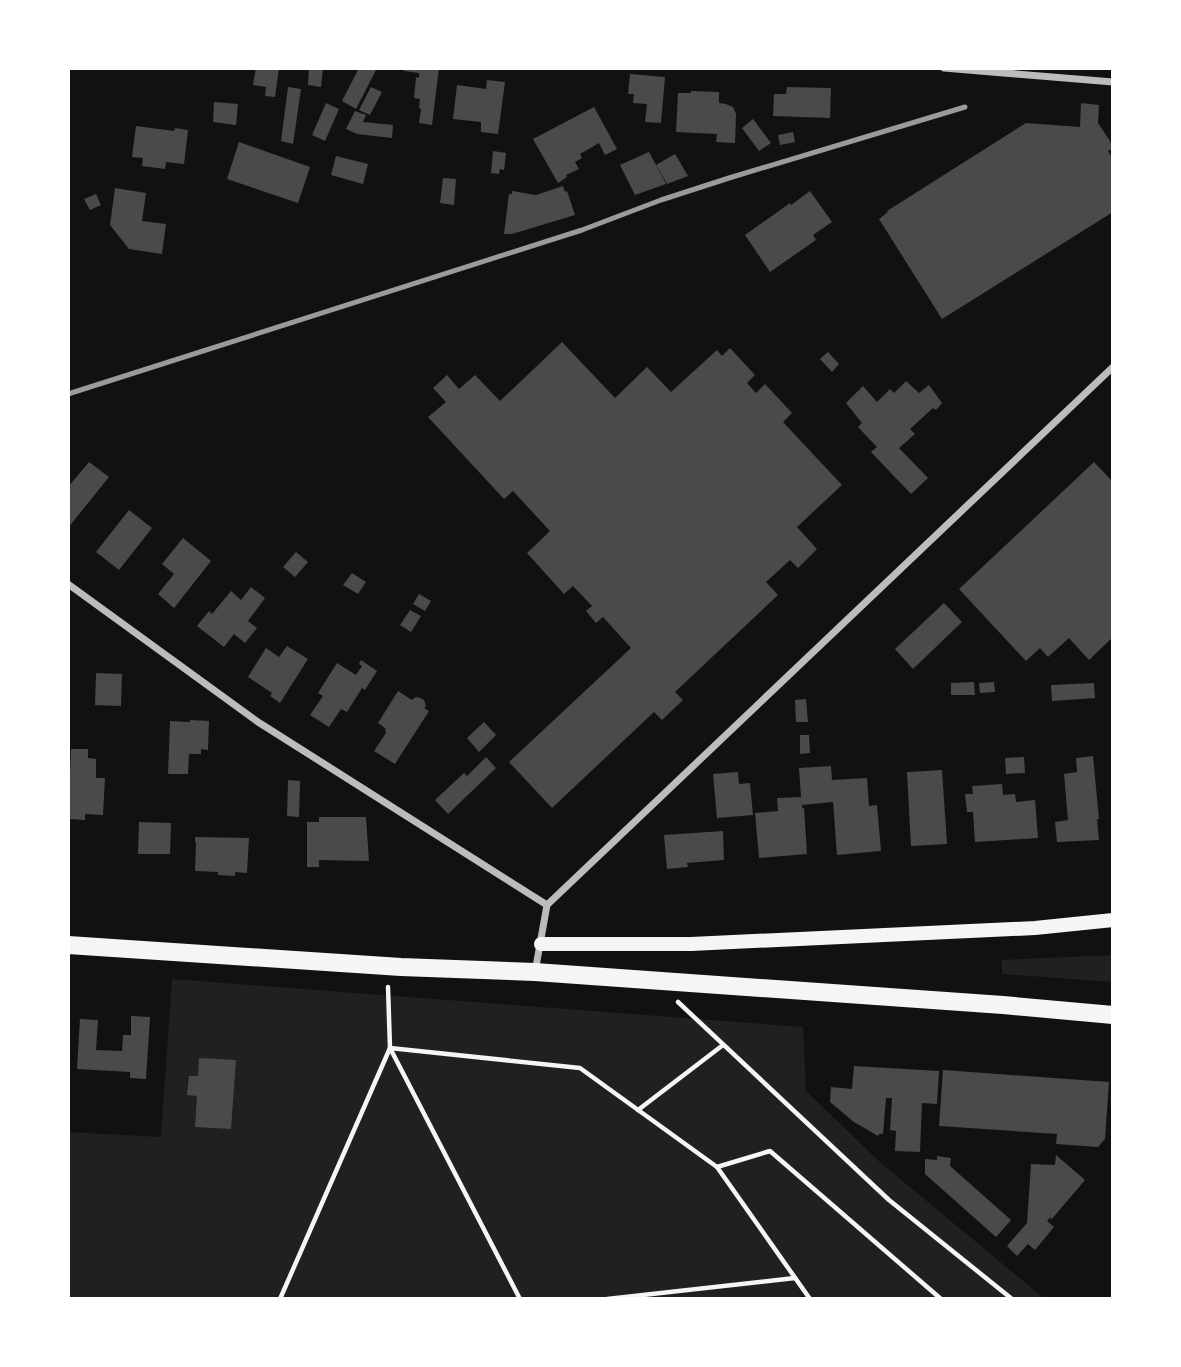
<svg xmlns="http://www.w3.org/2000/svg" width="1181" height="1367" font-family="Lato,sans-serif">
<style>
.green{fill:#202020}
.building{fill:#4a4a4a}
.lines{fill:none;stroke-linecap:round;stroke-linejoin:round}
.path{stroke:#f5f5f5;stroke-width:4.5}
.minor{stroke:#bcbcbc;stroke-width:7}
.secondary{stroke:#f5f5f5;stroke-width:14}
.primary{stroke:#f5f5f5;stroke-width:18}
.rail{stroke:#9a9a9a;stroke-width:5}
</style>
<rect width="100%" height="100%" fill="#111"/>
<g class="green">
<path d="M1113,955V982L1002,974V960Z"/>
<path d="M172,979L803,1027L806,1091L882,1164L1045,1299H68V1132L161,1137Z"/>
</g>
<g class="building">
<path d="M256,68H279L275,97L265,96L266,87L253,85Z"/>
<path d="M309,68H323L321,87L308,85Z"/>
<path d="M359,68H377L356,109L342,101Z"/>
<path d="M404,68H439L432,125L419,123L421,109L419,108L420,99L414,98L416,77L419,78V73L404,71Z"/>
<path d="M630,74L665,77L661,123L645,122L647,104L633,103L634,94H628Z"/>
<path d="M487,80L505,82L498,134L481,132V122L453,119L457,85L486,89Z"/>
<path d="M288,87L301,89L293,144L281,141Z"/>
<path d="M371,87L382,92L370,115L359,110Z"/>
<path d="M787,87L831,88L830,118L773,116L774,94H786Z"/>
<path d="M691,91L719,92V103L726,104L733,107L736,114L735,143L716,142L717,134L676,132L678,93H691Z"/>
<path d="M214,102L238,104L236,125L213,122Z"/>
<path d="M326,103L339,109L325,141L312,135Z"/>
<path d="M1081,103L1099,105L1098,123L1110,141L1112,149L1108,151L1113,159V212L942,319L879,219L888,212L887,211L1026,123L1080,127Z"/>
<path d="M594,107L617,149L605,155L599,143L580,154L582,158L575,162L579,169L566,175L567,177L558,183L533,139Z"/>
<path d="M355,111L366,115L363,122L393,125L392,138L357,134L346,129Z"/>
<path d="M753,119L771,143L759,151L742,128Z"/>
<path d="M136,126L174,131L175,128L188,130L184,164L166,162L165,169L142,166L143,158L132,157Z"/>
<path d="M793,132L795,142L780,145L778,135Z"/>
<path d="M239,142L310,167L298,203L227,179Z"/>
<path d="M493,151L506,153L504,170L500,169L499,174L491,173Z"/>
<path d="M649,152L666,184L635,195L620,165Z"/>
<path d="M675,154L688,176L667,184L656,165Z"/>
<path d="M336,156L368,164L363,184L331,175Z"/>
<path d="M443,178L456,179L454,205L440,203Z"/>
<path d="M563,186L565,192L567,191L575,215L512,234H504L509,194H512V191L536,195Z"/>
<path d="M115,188L146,193L142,221L166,224L162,254L129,249L110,225Z"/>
<path d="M810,191L832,222L813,235L816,240L770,272L745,235L790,203L791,205Z"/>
<path d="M96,194L101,205L90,210L84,199Z"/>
<path d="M562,342L615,398L647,367L671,392L717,350L722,356L730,348L755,375L747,383L756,393L765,384L792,413L783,422L842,485L797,527L817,549L798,568L790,560L766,582L778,595L675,692L683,700L662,720L654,712L552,808L509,762L631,648L603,617L596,623L586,611L592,606L573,586L564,594L527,553L550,531L513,491L504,499L428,417L446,402L433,388L447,375L459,389L475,375L500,401Z"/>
<path d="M828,352L839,364L832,372L820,359Z"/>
<path d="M906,381L919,393L929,385L942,403L936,410L933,408L910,429L915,434L899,448L928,478L911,494L871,452L877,447L858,427L862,423L846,403L863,386L877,402L890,389L894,393Z"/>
<path d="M89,462L109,477L68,528V487Z"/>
<path d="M1094,462L1113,482V637L1089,660L1069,638L1048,657L1040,648L1026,661L959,589Z"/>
<path d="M129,510L152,528L119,570L96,552Z"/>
<path d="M183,538L211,561L174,608L158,594L174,574L162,564Z"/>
<path d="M296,552L308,562L295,577L283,567Z"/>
<path d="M352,573L366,582L358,594L343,585Z"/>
<path d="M251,587L265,598L248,621L257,628L245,643L234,634L224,647L197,626L209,611L212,614L231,591L241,600Z"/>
<path d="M419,594L431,601L425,611L413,604Z"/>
<path d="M944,603L962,622L913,669L895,649Z"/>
<path d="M410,610L421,616L411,632L400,625Z"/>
<path d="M287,646L308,659L280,703L270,696L272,693L248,677L266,648L279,657Z"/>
<path d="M361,660L377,671L365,690L362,688L347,712L341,709L329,727L310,715L323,696L318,693L337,663L356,675L362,666L359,664Z"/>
<path d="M96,673L122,674L121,706L95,705Z"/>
<path d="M974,682L975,695H951V683Z"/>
<path d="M994,682L995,692L980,693L979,683Z"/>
<path d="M1094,683L1095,698L1052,701L1051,685Z"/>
<path d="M398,691L412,700L414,698L418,697L424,700L426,706L424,708L429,711L395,764L374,751L386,733L385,728L378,723Z"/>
<path d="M806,699L808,722H796L795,700Z"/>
<path d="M190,720L209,721L208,750L201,749V754H189L188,774H168L170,721L190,722Z"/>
<path d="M484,722L496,735L479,752L467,738Z"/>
<path d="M800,735H809L810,753L800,754Z"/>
<path d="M71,749H88V758L96,759V778H105L103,815L85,814V820L68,819Z"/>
<path d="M1093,756L1099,819H1097L1099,840L1057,842L1055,822L1068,820L1064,774L1077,772L1076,758Z"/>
<path d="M486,757L496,768L448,814L435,800L464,773L467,776Z"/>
<path d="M1024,757L1025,773L1006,774L1005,758Z"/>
<path d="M831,766L832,780L867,778L869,806L877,805L881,851L837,855L833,802L802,805V808H804L807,854L759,858L755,813L778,811L777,798L801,797L799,768Z"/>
<path d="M942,770L947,844L911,846L907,772Z"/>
<path d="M738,772L739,784L750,783L753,815L717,818L713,774Z"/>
<path d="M288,780L300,781L299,817L287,816Z"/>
<path d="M1002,784L1003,795L1015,794L1016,802L1035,800L1038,838L975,842L973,812H967L965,794H973L972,786Z"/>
<path d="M319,817H366L369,861L319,860V867H307V822H319Z"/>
<path d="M139,822L171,823L170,854H138Z"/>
<path d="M723,831L724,860L687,863L688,867L667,869L664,835Z"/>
<path d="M195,837L249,838L247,873L235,872V876L218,875V872L195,871L196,842H195Z"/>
<path d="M131,1016L150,1017L146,1079L130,1078V1072L77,1069L80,1019L98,1020L96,1050L122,1051L123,1035H131Z"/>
<path d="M199,1058L236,1060L231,1129L195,1127L197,1096L187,1095L189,1076H198Z"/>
<path d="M854,1066L939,1071L937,1104L922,1103L920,1152L895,1151L896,1131L890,1130L892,1098H886L883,1134H879L878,1136L854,1122L830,1102L831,1087L852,1089Z"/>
<path d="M943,1070L1109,1082L1105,1139L1098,1147L1056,1144L1057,1134L939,1126Z"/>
<path d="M1056,1155L1085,1180L1051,1220V1217L1047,1221L1054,1227L1035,1250L1028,1244L1017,1256L1007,1246L1027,1223L1031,1164L1055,1165Z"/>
<path d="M937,1156L951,1158L950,1166L1011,1220L996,1237L925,1174V1159L937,1160Z"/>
</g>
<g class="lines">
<g class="path">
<path d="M678,1002L889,1200L1012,1299"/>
<path d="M638,1110L723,1045"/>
<path d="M717,1167L810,1299"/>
<path d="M280,1299L390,1048L388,987"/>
<path d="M520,1299L390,1048L580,1068L717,1167L770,1151L941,1299"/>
<path d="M607,1299L795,1278"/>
</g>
<g class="minor">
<path d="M944,68L1113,82"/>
<path d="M68,584L258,722L547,905"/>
<path d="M535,972L547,905L1113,367"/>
</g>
<path class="secondary" d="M541,944H691L1035,928L1113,920"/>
<path class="primary" d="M68,945L401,967L535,972L1003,1005L1113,1015"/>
<path class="rail" d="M68,394L582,230L661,200L729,178L965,107"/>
</g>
<rect width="1181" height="1367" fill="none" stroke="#ffffff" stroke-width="140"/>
</svg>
